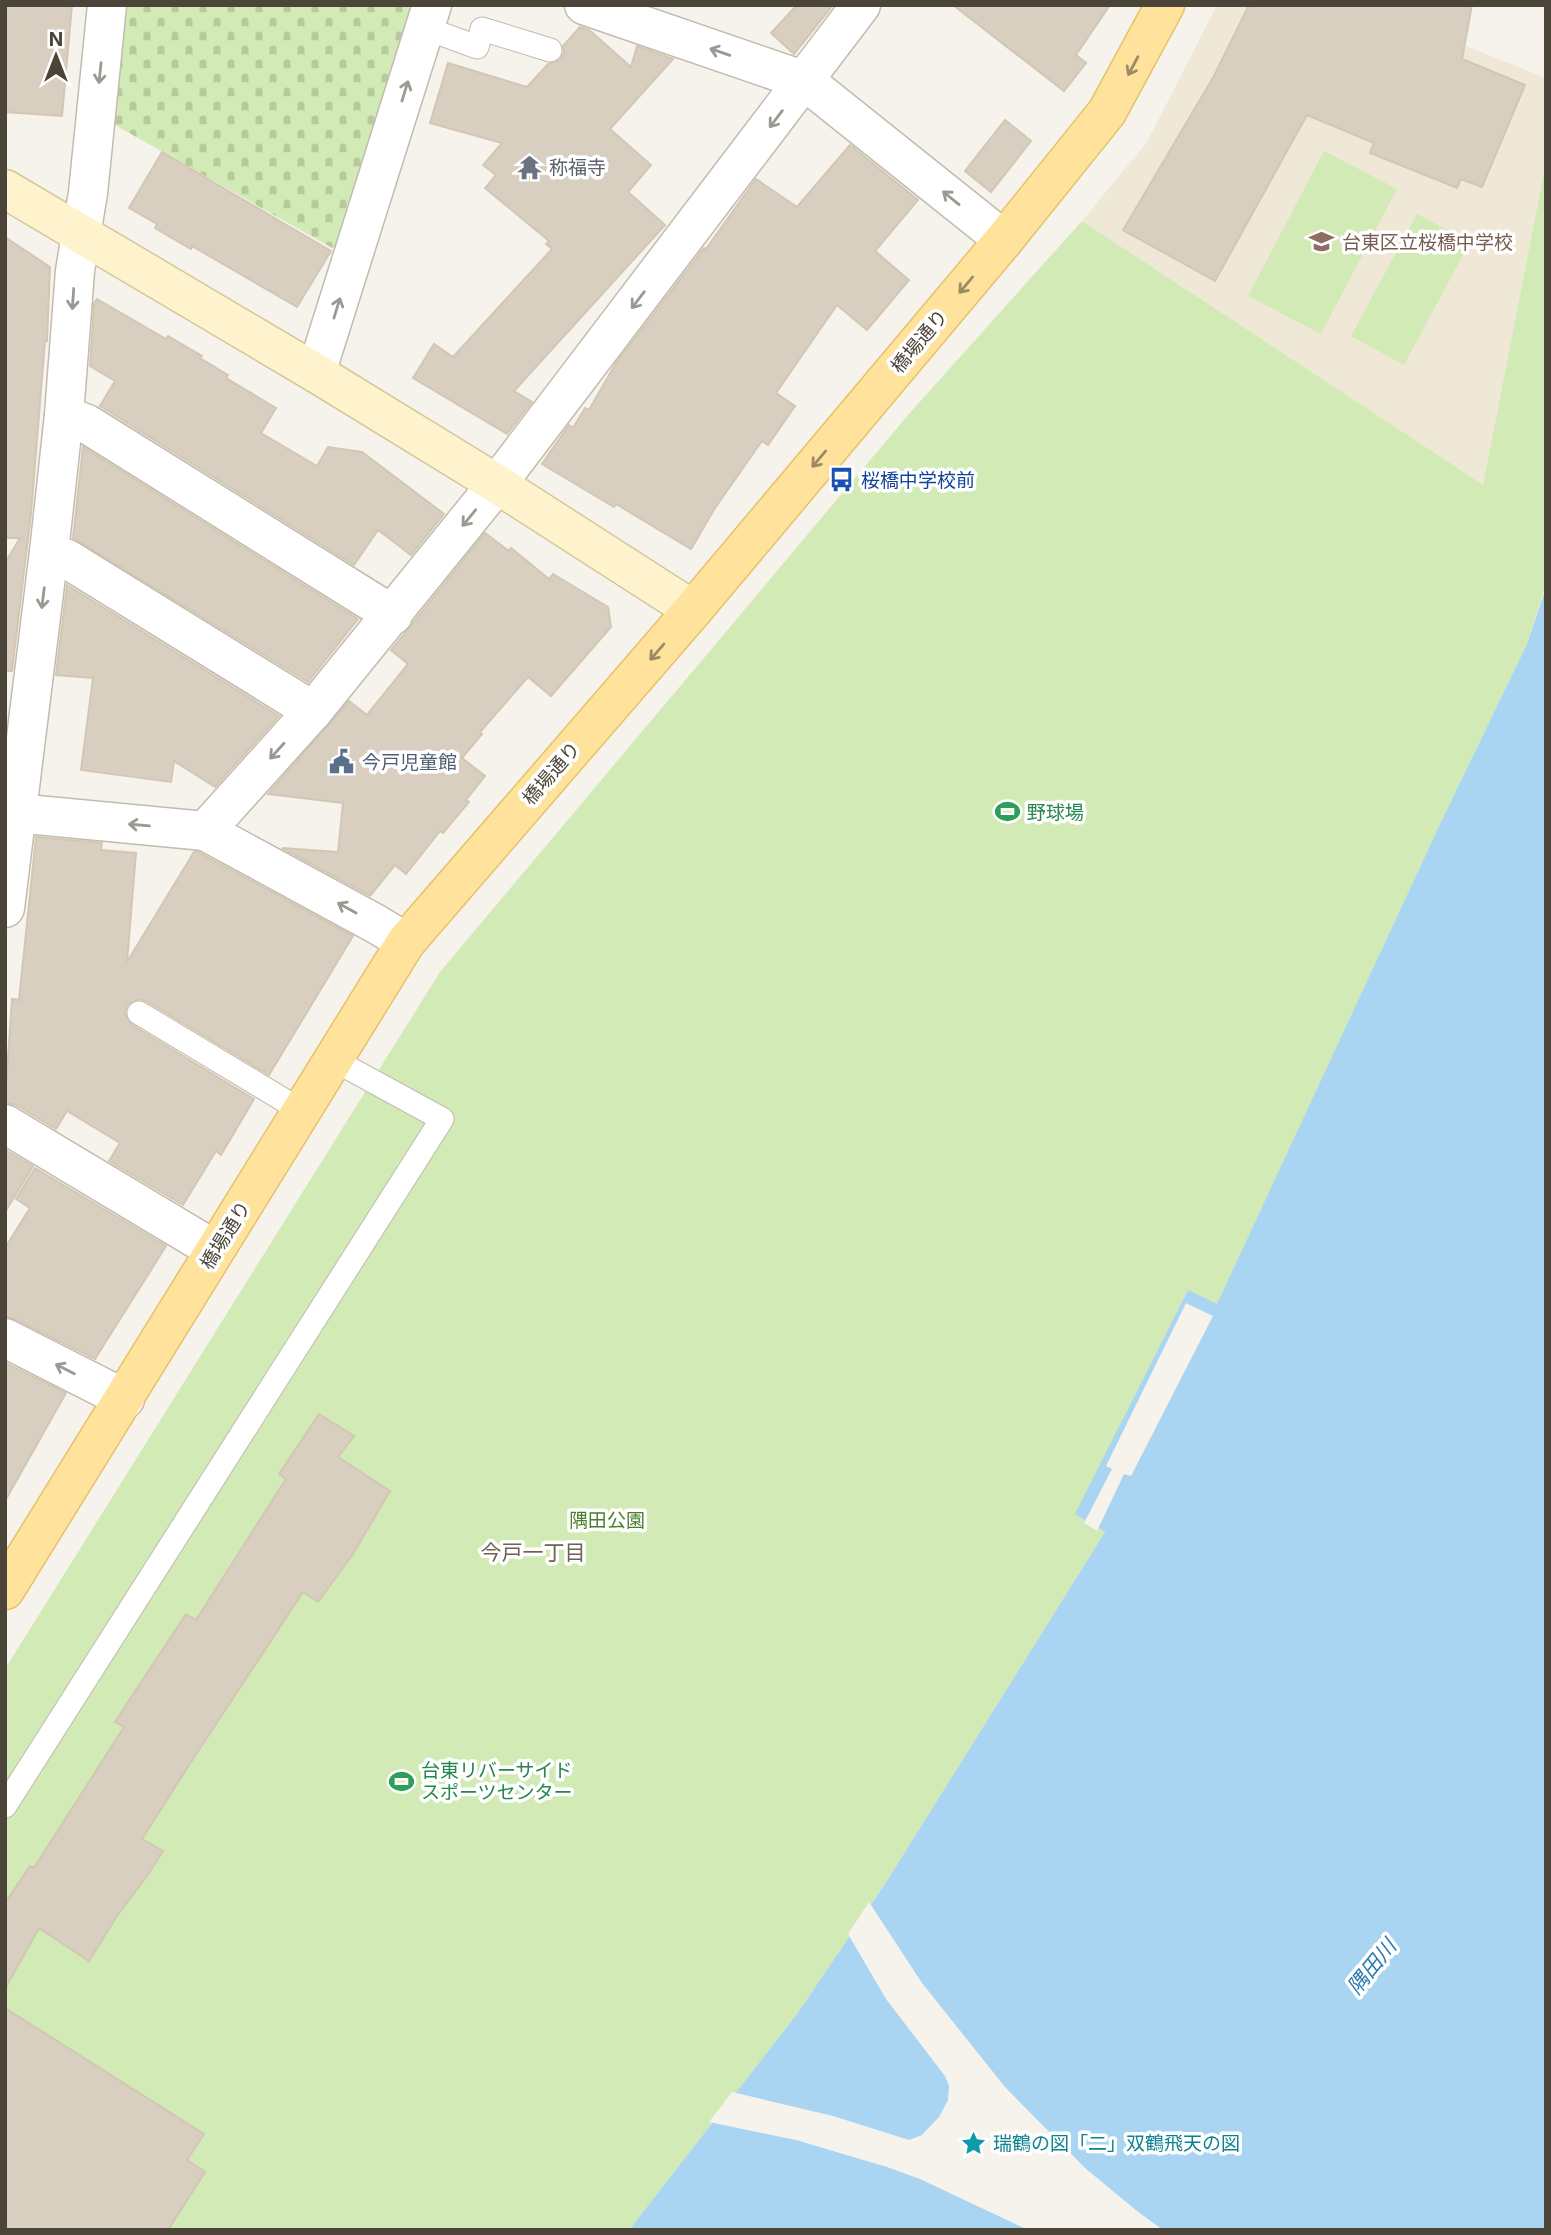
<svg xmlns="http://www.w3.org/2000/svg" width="1551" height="2235" font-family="Inter,'Noto Sans JP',sans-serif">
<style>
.education{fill:#efe8d6}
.cemetery{fill:url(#cemetery-stones)}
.park{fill:#d2eab5}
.water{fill:#a9d4f2}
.pier{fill:#f6f3ec}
.building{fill:#d8cfc1;stroke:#d3c7b4;stroke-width:2}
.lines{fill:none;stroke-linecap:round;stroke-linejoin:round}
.lane-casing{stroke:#c2bbae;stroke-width:25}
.street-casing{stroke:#c2bbae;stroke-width:41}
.secondary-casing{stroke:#d6c79b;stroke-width:41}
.primary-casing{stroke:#e6c16a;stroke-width:41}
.lane{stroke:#fff;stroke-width:23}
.street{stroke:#fff;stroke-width:38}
.secondary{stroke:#fff3cd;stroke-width:38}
.primary{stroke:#ffe39c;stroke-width:38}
.oneway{stroke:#9c9892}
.oneway2{stroke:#9c8c66}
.labels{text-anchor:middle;stroke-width:7;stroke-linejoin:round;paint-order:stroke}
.worship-label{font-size:19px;fill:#5b616d;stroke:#fff;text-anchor:start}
.education-label{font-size:19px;fill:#785e54;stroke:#fff;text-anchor:start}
.street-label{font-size:19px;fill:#4b4439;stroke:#fff}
.transit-label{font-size:19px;fill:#164399;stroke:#fff;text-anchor:start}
.service-label{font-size:19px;fill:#4e5e75;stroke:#fff;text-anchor:start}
.leisure-label{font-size:19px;fill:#27864d;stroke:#fff;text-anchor:start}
.park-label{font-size:19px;fill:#4a7f2a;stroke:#fff}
.culture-label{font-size:19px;fill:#0d838f;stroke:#fff;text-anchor:start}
.neighbourhood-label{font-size:21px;fill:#6e6250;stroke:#fff}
.water-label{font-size:21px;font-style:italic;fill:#2e7ab2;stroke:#fff}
</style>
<defs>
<pattern id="cemetery-stones" width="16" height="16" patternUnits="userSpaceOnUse" patternTransform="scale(1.75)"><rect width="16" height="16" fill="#d2eab5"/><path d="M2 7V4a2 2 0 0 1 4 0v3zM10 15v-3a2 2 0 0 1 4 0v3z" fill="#b6ca9c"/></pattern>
</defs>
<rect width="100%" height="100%" fill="#f6f3ec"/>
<path class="education" d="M1217,5H1363L1546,78V162L1483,486L1082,221L1147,142Z"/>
<path class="cemetery" d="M123,5H411L334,249L108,121Z"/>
<g class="park">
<path d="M1324,151L1397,189L1321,334L1248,296Z"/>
<path d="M1546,162V584L1527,644L1441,822L1217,1305L1188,1290L1076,1514L1105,1532L885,1884L797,2014L629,2230H5V1669L440,972L908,415L1082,221L1483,485Z"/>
<path d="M1417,214L1470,242L1404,365L1351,336Z"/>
</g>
<path class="water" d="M1546,587V2230H629L797,2014L885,1884L1105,1532L1075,1514L1188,1290L1217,1304L1441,822L1527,644Z"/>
<g class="pier">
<path d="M1186,1303L1213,1316L1131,1476L1124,1474L1097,1531L1084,1523L1112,1469L1106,1466Z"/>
<path d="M869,1902L922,1983L1005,2087L1085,2168L1137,2211L1163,2230H1028L920,2179L887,2167L796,2140L709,2122L732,2092L833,2116L909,2140L922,2135L939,2117L948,2100L949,2086L945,2076L886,1999L848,1934Z"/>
</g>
<g class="building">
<path d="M5,5H72L62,116L5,112Z"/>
<path d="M797,5H833L794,54L771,33Z"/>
<path d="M953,5H1110L1076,55L1086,63L1064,91Z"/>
<path d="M1249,5H1472L1462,59L1525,85L1482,187L1461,179L1457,188L1370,153L1374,143L1307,115L1215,281L1123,230L1214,76Z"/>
<path d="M580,27L589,30L631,67L637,46L673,59L610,129L651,165L628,192L665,225L514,391L532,402L507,434L413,378L434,344L453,357L552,249L546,244L549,241L485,188L496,175L483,165L502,143L430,123L448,63L527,87L548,64L560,60L564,53L563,46Z"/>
<path d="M1005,120L1031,141L991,192L965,171Z"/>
<path d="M850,145L918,200L875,251L909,280L867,330L837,305L776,393L795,406L768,445L762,441L715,508L691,549L616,504L614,507L542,464L569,425L573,428L585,408L589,410L616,363L704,248L706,249L756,179L797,207Z"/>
<path d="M162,152L331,251L297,307L192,246L191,249L155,228L157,224L129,208Z"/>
<path d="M5,237L50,267L47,341L45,340L31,514L12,671H5V563L20,538H5Z"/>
<path d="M97,299L166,339L168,336L202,356L200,358L228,375L226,378L276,408L261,433L317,466L328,447L362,452L444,514L411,555L378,530L354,565L100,406L115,381L90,366L94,303Z"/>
<path d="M83,447L358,619L308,682L73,538Z"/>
<path d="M485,533L509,551L511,548L549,579L553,574L608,607L611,627L551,696L528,677L480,732L482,734L462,758L485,776L466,800L469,802L443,833L440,831L406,874L395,865L370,896L282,848L338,852L343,803L268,794L349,701L367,715L408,664L391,650Z"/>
<path d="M67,585L279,716L215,787L174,761L171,782L81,770L93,678L56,675Z"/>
<path d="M36,837L102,843L101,850L136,853L127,962L194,852H198L353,936L269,1075L146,1001L139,999L127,1005L125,1013L132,1025L254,1099L221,1155L216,1151L183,1205L109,1161L120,1143L67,1111L56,1129L16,1105L5,1102L12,999L19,1000Z"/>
<path d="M5,1150L33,1166L5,1212Z"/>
<path d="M35,1168L166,1246L95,1359L15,1319L5,1316V1248L30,1208L16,1199Z"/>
<path d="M5,1363L66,1393L5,1501Z"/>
<path d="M319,1414L354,1436L338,1457L390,1491L353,1554L318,1602L303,1592L189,1765L142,1839L163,1851L149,1873L117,1916L89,1961L39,1928L5,1989V1903L30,1866L34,1868L124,1727L115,1722L186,1614L196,1620L286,1479L279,1474Z"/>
<path d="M5,2008L204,2134L187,2160L205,2172L168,2230H5Z"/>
</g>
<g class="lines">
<defs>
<g id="lane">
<path d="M425,28L477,47L482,29L550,50"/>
<path d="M139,1013L302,1111"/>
<path d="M5,1806L442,1119L334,1060"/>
</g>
<g id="street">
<path d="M584,5L805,81L1004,240"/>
<path d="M316,373L432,5"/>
<path d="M64,415L87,424L393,615"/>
<path d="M49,552L67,559L313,711"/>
<path d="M5,812L205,831L376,924L406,942"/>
<path d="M205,831L313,711L497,484L861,5"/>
<path d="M5,908L49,552L64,415L75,271L88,193L107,5"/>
<path d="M5,1124L215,1250"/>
<path d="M5,1338L125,1399"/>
</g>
<path id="secondary" d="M5,189L316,373L497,484L693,610"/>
<path id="primary" d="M5,1590L406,942L693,610L1004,240L1107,112L1165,5"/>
</defs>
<use href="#lane" class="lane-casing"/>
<use href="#street" class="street-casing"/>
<use href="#secondary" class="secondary-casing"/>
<use href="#primary" class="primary-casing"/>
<use href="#lane" class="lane"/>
<use href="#street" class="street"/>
<use href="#secondary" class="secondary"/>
<use href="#primary" class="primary"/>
</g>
<defs><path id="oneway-shaft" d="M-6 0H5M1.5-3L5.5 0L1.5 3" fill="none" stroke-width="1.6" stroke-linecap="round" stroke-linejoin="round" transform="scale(1.75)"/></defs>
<g class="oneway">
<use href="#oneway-shaft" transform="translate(720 52) rotate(-161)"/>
<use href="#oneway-shaft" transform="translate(100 73) rotate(96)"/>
<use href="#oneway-shaft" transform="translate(405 91) rotate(-73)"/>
<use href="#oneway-shaft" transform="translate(776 119) rotate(127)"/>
<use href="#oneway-shaft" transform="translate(951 198) rotate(-141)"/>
<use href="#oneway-shaft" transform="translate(73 299) rotate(94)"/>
<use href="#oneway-shaft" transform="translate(638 300) rotate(127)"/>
<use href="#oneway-shaft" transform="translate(337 308) rotate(-73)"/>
<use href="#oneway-shaft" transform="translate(469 518) rotate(129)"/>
<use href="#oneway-shaft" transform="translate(43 598) rotate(97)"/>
<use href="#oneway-shaft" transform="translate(277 751) rotate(132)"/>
<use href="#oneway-shaft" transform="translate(139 825) rotate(-175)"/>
<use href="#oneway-shaft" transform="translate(347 908) rotate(-151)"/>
<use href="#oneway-shaft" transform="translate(65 1369) rotate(-153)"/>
</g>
<g class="oneway2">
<use href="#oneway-shaft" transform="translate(1133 66) rotate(118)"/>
<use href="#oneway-shaft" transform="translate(966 285) rotate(130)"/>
<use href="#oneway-shaft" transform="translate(819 459) rotate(130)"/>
<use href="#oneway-shaft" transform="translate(657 652) rotate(131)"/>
</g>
<defs>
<symbol id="temple-bare" viewBox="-9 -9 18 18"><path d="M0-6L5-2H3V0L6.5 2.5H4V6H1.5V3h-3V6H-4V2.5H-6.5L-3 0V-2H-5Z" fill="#6b7280" stroke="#fff" stroke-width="2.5" paint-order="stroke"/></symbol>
<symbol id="school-bare" viewBox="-9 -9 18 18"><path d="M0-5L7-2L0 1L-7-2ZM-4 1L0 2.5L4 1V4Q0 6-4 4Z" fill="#8d6e63" stroke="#fff" stroke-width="2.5" paint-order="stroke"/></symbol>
<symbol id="bus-bare" viewBox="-9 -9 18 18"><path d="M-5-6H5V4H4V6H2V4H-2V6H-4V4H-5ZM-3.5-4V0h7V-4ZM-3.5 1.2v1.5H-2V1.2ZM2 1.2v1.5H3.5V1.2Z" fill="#1a4fb4" stroke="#fff" stroke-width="2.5" paint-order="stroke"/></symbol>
<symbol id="civic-bare" viewBox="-9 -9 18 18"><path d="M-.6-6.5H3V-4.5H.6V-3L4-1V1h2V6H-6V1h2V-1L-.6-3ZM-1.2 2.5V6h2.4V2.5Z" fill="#5c6f8a" stroke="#fff" stroke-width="2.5" paint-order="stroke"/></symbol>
<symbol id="stadium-bare" viewBox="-9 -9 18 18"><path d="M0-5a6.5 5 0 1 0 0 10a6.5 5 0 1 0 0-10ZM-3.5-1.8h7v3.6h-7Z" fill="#2e9e5b" stroke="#fff" stroke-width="2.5" paint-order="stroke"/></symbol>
<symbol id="sight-bare" viewBox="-9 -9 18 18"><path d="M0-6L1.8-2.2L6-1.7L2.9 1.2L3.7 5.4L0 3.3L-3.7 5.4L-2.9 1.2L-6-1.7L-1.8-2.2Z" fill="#0f9aa8" stroke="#fff" stroke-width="2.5" paint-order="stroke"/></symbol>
</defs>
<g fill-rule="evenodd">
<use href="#temple-bare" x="512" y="150" width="35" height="35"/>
<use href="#school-bare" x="1304" y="224" width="35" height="35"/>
<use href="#bus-bare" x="824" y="462" width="35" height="35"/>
<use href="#civic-bare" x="324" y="744" width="35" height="35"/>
<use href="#stadium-bare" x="990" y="794" width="35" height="35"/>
<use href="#stadium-bare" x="384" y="1764" width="35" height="35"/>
<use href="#sight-bare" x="956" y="2126" width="35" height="35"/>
</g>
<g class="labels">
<g class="worship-label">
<text x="549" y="174">称福寺</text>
</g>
<g class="education-label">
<text x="1342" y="249">台東区立桜橋中学校</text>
</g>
<g class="street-label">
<text transform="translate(919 341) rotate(-50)" y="7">橋場通り</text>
<text transform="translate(551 773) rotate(-49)" y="7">橋場通り</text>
<text transform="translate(225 1235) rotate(-58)" y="7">橋場通り</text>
</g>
<g class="transit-label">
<text x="861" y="487">桜橋中学校前</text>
</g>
<g class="service-label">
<text x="362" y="769">今戸児童館</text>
</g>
<g class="leisure-label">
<text x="1027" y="819">野球場</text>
<text x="421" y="1777">台東リバーサイド<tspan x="421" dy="22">スポーツセンター</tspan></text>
</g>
<g class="park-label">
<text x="607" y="1527">隅田公園</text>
</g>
<g class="culture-label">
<text x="993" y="2150">瑞鶴の図「二」双鶴飛天の図</text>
</g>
<g class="neighbourhood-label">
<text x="533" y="1560">今戸一丁目</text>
</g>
<g class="water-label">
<text transform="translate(1372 1967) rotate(-51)" y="7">隅田川</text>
</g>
</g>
<rect width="1551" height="2235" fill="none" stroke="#4b4439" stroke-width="14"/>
<g transform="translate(56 56)" stroke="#ffffff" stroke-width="5" paint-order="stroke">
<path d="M0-5L12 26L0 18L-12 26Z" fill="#4b4439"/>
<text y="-10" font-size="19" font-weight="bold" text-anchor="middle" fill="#4b4439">N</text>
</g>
</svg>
